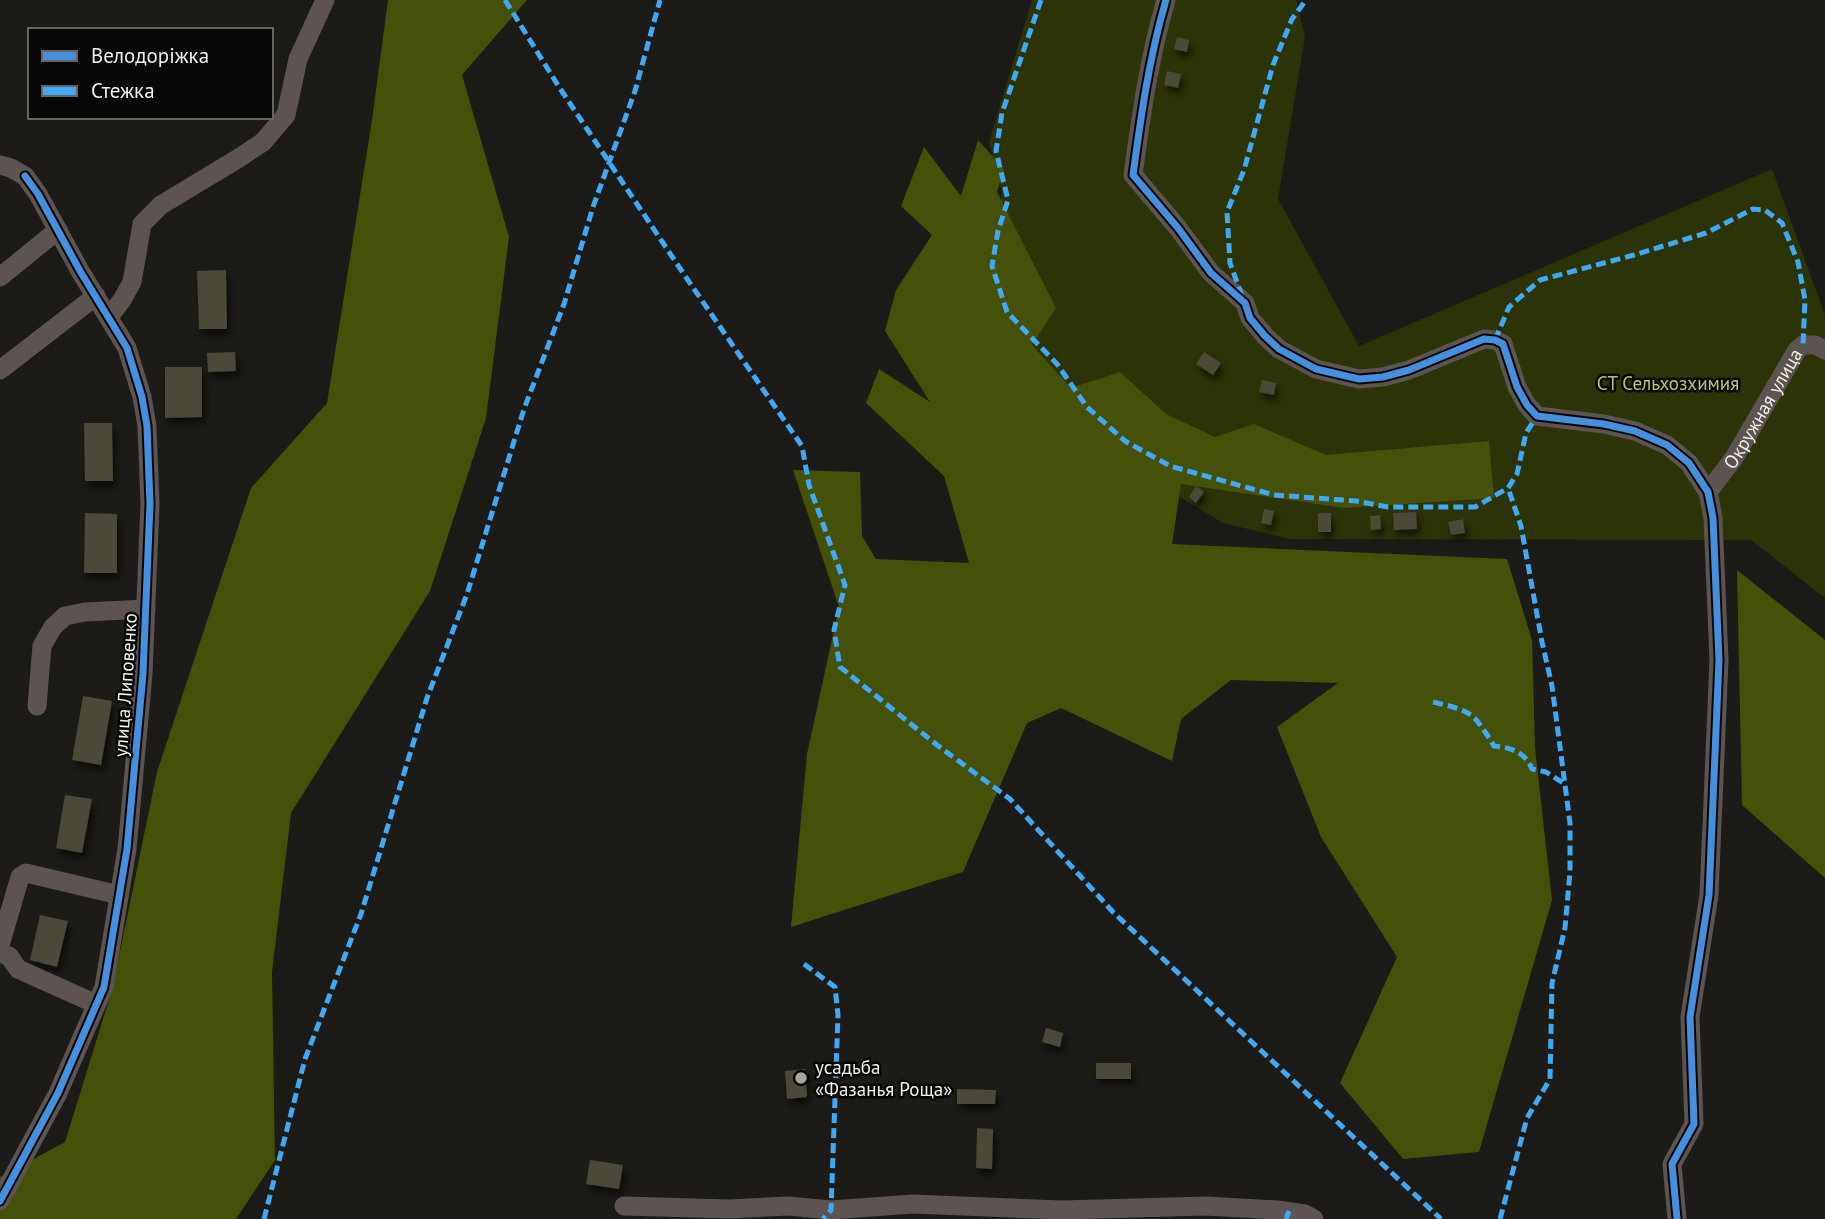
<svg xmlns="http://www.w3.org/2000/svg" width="1825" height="1219" font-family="'PT Sans',sans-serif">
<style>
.green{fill:#2c3306}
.forest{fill:#455008}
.building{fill:#4b4837;filter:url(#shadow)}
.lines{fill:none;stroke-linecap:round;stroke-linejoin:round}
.minor{stroke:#5d5351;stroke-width:19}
.quiet{stroke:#3fa9f5;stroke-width:5;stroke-dasharray:10 5;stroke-linecap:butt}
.cycleway-casing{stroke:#070705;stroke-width:11}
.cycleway{stroke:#468fdf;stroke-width:7}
.poi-dot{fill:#a6a5a0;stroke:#070705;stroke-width:2.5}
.labels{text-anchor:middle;stroke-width:5;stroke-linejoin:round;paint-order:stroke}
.park-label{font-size:19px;fill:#b5ca66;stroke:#070705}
.street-label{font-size:19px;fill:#f0efea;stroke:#070705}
.poi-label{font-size:19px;fill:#f0efea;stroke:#070705;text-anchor:start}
</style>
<defs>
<filter id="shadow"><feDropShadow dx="3" dy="5.5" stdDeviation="3.5" flood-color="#0009"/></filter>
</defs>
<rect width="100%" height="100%" fill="#1c1b17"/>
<path class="green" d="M1032,0H1296L1305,37L1278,199L1359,346L1772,169L1825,315V598L1751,540L1290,539L1223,523L1128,466L1023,394L996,226L1002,192L989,142Z"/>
<g class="forest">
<path d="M388,0H527L462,75L509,237L486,418L430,591L291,813L272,972L275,1160L236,1219H0V1177L65,1142L112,990L157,772L251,488L327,403L372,120Z"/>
<path d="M978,140L1004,169L997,192L1056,308L1032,345L1071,388L1120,372L1166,414L1215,437L1254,424L1326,455L1489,441L1494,498L1344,508L1181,484L1172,544L1507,559L1532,640L1535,748L1552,900L1479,1152L1403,1159L1340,1083L1397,957L1321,837L1277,727L1338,683L1231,680L1181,719L1172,761L1061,708L1027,723L963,872L791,927L807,754L839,607L793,470L860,472L862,536L876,559L969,563L944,476L866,403L879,369L930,402L885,331L896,290L932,235L901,206L924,147L961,196Z"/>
<path d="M1737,570L1825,640V878L1742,805Z"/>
</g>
<g class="building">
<path d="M1177,37L1189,40L1187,52L1174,49Z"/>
<path d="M1167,71L1181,74L1178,88L1164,85Z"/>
<path d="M226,270L227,329H199L197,271Z"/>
<path d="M235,352L236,371L208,372L207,353Z"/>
<path d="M1204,352L1221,363L1213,375L1196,364Z"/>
<path d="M165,367H202V417L165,418Z"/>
<path d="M1262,380L1276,383L1274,395L1259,392Z"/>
<path d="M84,423H112L113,481H85Z"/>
<path d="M1196,486L1204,492L1196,503L1189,497Z"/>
<path d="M1264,509L1274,511L1271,525L1261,523Z"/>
<path d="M1416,512L1417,529L1394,530L1393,513Z"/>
<path d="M85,513L117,514V573H84Z"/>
<rect x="1318" y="513" width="13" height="19"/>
<path d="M1380,515L1381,529L1371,530L1370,516Z"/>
<path d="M1463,519L1465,533L1451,535L1448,522Z"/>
<path d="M83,696L112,701L101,765L72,760Z"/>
<path d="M65,795L92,799L82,853L56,848Z"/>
<path d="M40,915L68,921L57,967L30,960Z"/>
<path d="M1046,1028L1063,1033L1060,1047L1042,1042Z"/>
<rect x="1096" y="1063" width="35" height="16"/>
<path d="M805,1069L807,1097L787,1099L785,1071Z"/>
<path d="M957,1089L996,1090L995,1104H957Z"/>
<path d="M977,1128L993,1129L992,1169L976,1168Z"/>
<path d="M590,1160L623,1165L619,1189L586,1184Z"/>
</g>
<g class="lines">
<g class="minor">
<path d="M1166,0C1149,58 1141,116 1133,175L1178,228L1211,273L1245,303L1250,318L1265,336L1279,349L1316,369L1359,379L1383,377L1409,370L1484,339L1495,340L1503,344L1517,387L1527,405L1537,416L1604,424L1635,431L1667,445L1689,463L1708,492L1713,518L1719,660L1709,895L1690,1017L1694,1124L1672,1164L1677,1219"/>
<path d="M0,165L11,168L25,176L38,194L80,271L127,348L142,397L147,426L150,504L143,674L127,849L104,987L58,1093L0,1201"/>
<path d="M0,277L58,230"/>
<path d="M109,317L122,300L132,282L142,224L161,205L239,158L263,142L286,115L298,59L325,0"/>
<path d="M0,370L96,296"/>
<path id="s1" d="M1708,492L1734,458L1797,350L1803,345H1815L1825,350"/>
<path d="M37,706L42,646L53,627L65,616L85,612L146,609"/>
<path d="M0,945L20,877L26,873L119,895"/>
<path d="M0,953L9,956L18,969L96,1004"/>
<path d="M624,1206L729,1209L788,1206L831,1210L913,1204L1062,1210L1206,1206L1277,1210L1305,1214L1314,1219"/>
</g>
<g class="quiet">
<path d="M505,0L559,87L683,273L802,446L809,485L845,585L834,630L840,667L937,745L1010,799L1113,912L1441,1219"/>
<path d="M1041,0L1002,113L996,151L1008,200L998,231L992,266L1007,312L1057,364L1087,407L1125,441L1170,466L1274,495L1356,501L1388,507H1475L1508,488L1517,474L1526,433L1537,416"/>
<path d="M1242,296L1230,263L1227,212L1244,170L1273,65L1292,19L1306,0"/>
<path d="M1495,340L1509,307L1540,280L1634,255L1706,233L1753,209L1765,210L1782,223L1798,262L1805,300L1803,345"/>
<path d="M1433,702C1472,711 1473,712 1494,746C1512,748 1525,752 1532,769L1546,772L1565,784"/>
<path d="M804,964L835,987L838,1015L831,1210L823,1219"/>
<path d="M264,1219L305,1059L361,914L427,698L467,594L524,409L564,304L593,207L635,91L660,0"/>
<path d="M1286,1219L1289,1211"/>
<path d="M1500,1219L1527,1118L1550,1079L1552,983L1565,928L1570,872V823L1552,686L1542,642L1521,526L1508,488"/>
</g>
<defs>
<g id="cycleway">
<path d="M1166,0C1149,58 1141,116 1133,175L1178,228L1211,273L1245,303L1250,318L1265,336L1279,349L1316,369L1359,379L1383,377L1409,370L1484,339L1495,340L1503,344L1517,387L1527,405L1537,416L1604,424L1635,431L1667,445L1689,463L1708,492L1713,518L1719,660L1709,895L1690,1017L1694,1124L1672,1164L1677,1219"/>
<path d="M0,1201L58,1093L104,987L127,849L143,674L150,504L147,426L142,397L127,348L80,271L38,194L25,176"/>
</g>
</defs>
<use href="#cycleway" class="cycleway-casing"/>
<use href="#cycleway" class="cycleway"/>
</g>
<circle class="poi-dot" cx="801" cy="1078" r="7"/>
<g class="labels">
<g class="park-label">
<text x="1668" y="390">СТ Сельхозхимия</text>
</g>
<g class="street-label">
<text dy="7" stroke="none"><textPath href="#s1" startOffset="100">Окружная улица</textPath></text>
<text transform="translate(125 685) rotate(-86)" y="7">улица Липовенко</text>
</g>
<g class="poi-label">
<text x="815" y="1074">усадьба<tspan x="815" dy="22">«Фазанья Роща»</tspan></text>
</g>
</g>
<rect x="28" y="28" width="245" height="91" fill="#070705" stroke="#646461" stroke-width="2"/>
<rect x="42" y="51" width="35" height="10" fill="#468fdf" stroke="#646461" stroke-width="2"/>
<text x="91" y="63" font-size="21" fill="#f0efea">Велодоріжка</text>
<rect x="42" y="86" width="35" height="10" fill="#3fa9f5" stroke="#646461" stroke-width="2"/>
<text x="91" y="98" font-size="21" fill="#f0efea">Стежка</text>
</svg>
